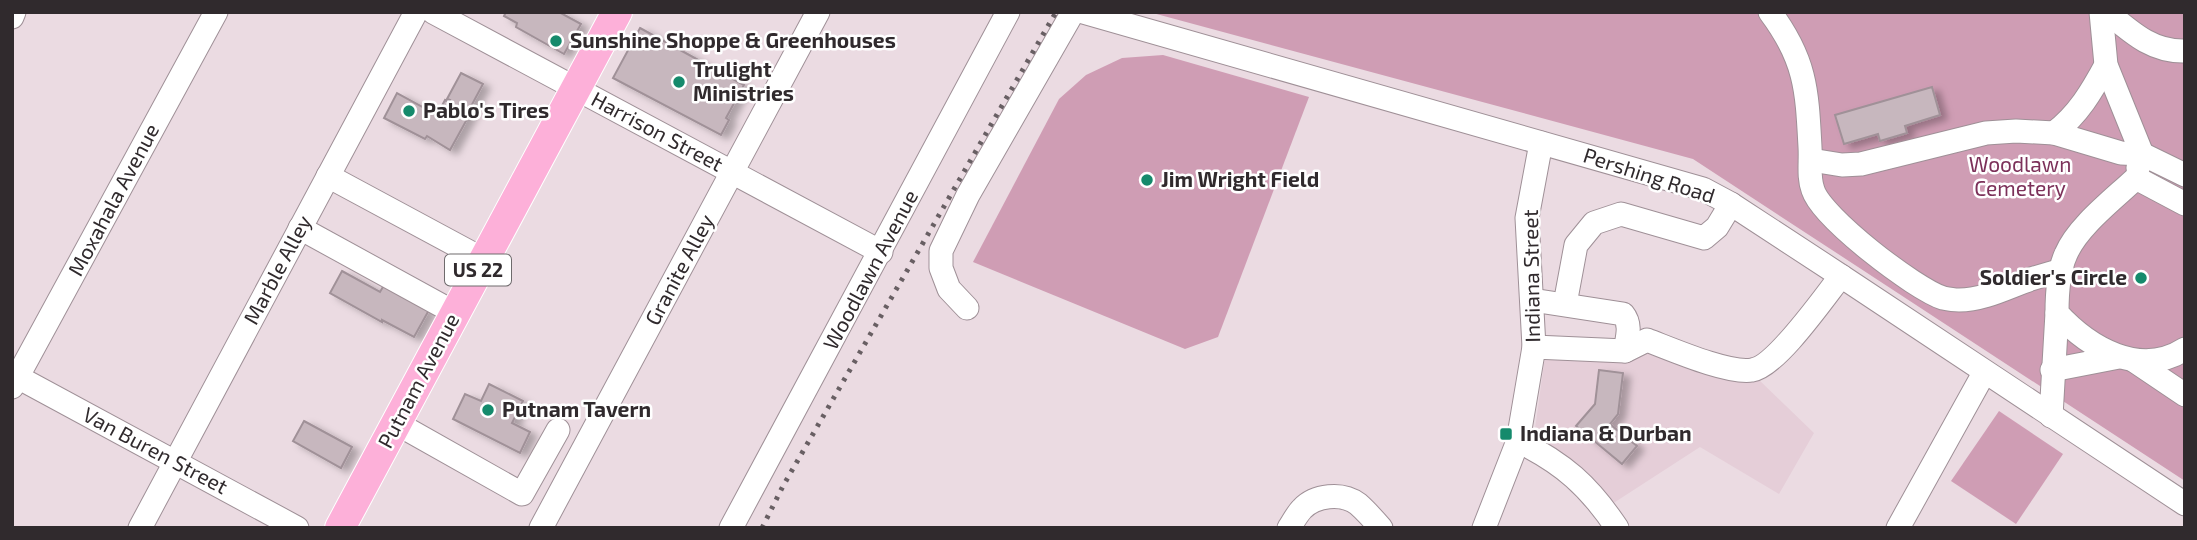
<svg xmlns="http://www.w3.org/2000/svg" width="2197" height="540" font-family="'Exo 2',sans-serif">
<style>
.built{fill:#e5ced8}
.green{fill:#cf9db4}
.building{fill:#c7b7be;stroke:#a09198;stroke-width:2;filter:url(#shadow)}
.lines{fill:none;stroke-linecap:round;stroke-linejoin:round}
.minor-casing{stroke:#9f9097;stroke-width:25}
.major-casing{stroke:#fff;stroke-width:32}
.minor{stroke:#fff;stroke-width:23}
.major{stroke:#fdb0d9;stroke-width:30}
.rail{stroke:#685f63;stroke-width:5;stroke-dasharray:3.5 7;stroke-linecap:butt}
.poi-dot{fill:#158a6c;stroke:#fff;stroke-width:2.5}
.labels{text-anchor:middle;stroke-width:5;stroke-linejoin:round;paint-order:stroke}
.shield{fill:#fff;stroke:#6e6a6c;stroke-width:2}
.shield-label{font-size:19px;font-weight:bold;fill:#302a2d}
.poi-label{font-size:21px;font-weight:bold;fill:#302a2d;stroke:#fff;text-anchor:start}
.street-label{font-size:21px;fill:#302a2d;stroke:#fff}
.park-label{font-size:21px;fill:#7c315a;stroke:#fff}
</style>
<defs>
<filter id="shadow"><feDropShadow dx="7" dy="4" stdDeviation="3.5" flood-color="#0004"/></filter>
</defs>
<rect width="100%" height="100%" fill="#ebdbe2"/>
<path class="built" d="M1548,335L1649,346L1755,376L1814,433L1779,494L1700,447L1612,504L1534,436Z"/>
<g class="green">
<path d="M1149,12H2185V481L1693,159Z"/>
<path d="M1163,55L1309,97L1218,337L1185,349L973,262L1059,99L1086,75L1122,58Z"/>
<path d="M1999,411L2063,454L2016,524L1951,481Z"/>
</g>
<g class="building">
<path d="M506,12H559L581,24L564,54L516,27L517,23L504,16Z"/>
<path d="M640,28L744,85L726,118L729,120L721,135L613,78Z"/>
<path d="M461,73L483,84L469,110L471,112L450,150L427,136L425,139L384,118L397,93L437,115L445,100L449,103L450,100L447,99Z"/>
<path d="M1932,87L1940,115L1905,126L1907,133L1880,141L1878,134L1844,144L1835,115Z"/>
<path d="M342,271L380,292L384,285L429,310L414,337L382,320V322L330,293Z"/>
<path d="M1599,370L1623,373L1618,414L1610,424L1637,446L1622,464L1576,426L1595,404Z"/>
<path d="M489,384L523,401L512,423L530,432L520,453L453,419L465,394L481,401Z"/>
<path d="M304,421L352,447L341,468L293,441Z"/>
</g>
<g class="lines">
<defs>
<g id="minor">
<path d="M433,12L881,252"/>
<path d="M1083,12L1703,189L1731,204L1841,276L2185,504"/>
<path d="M1770,12C1806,60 1807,90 1810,147C1811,161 1808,177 1813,190C1822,218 1915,289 1943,298C1948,299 1955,300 1959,300C1984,300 2008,287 2031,279C2041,276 2051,273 2062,270"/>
<path d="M2101,12L2106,65L2142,154L2138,168"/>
<path d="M2107,12C2131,32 2152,52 2185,51"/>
<path d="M12,17L14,12"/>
<path d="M2054,133C2078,115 2092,91 2106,65"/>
<path d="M1811,160L1842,165L1861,164L1986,133L2016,131L2054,133L2121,153L2142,154L2185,175"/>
<path d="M328,176L484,260"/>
<path d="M2185,204L2136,178C2114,199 2078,226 2066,254C2058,271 2057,295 2057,313C2089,348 2140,378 2185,349"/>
<path d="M300,228L455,313"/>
<path d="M1532,300L1623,314C1632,325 1627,338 1625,351"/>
<path d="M1565,304L1576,245L1594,223L1621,214L1704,238L1717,227L1731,204"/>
<path d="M967,308L949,289L941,268V251L968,195L1073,12"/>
<path d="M1534,347L1625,351L1647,340C1671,349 1728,374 1752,370C1776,367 1825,296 1841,276"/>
<path d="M2136,362L2185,395"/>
<path d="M2052,370L2119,357"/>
<path d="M12,374L297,528"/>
<path d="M12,387L216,12"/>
<path d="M2051,416L2057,313"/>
<path d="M396,423L522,494L558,430"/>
<path d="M1518,441C1563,463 1589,486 1617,528"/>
<path d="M140,528L416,12"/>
<path d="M541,528L818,12"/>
<path d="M731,528L1008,12"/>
<path d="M1289,528C1293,522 1297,514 1302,509C1315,495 1342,492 1358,504C1366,511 1374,520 1381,528"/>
<path d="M1484,528L1518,441L1534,347L1527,218L1541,143"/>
<path d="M1898,528L1984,373"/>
</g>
<path id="major" d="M340,528L617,12"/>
</defs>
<use href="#minor" class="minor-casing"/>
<use href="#major" class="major-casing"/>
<use href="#minor" class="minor"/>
<use href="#major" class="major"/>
<path class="rail" d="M762,528L783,486L1056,12"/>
</g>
<g class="poi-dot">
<circle cx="556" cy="41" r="7"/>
<circle cx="679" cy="82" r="7"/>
<circle cx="409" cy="111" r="7"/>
<circle cx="1147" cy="180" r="7"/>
<circle cx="2141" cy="278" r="7"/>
<circle cx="488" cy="410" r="7"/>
<rect x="1499" y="427" width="14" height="14" rx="3.5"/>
</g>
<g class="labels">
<rect class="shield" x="445" y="254.5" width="66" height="31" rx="5"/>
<g class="shield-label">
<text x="478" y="277">US 22</text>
</g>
<g class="poi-label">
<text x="570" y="48">Sunshine Shoppe &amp; Greenhouses</text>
<text x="693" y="77">Trulight<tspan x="693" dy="24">Ministries</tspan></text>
<text x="423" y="118">Pablo's Tires</text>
<text x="1161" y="187">Jim Wright Field</text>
<text x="2127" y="285" text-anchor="end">Soldier's Circle</text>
<text x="502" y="417">Putnam Tavern</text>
<text x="1520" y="441">Indiana &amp; Durban</text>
</g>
<g class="street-label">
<text transform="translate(657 132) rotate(28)" y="7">Harrison Street</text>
<text transform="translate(1649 176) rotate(18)" y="7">Pershing Road</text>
<text transform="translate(114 200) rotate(-62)" y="7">Moxahala Avenue</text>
<text transform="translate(278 270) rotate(-62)" y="7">Marble Alley</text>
<text transform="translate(680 270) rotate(-62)" y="7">Granite Alley</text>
<text transform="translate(871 270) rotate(-62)" y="7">Woodlawn Avenue</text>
<text transform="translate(1532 276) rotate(-91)" y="7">Indiana Street</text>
<text transform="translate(419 381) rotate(-62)" y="7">Putnam Avenue</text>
<text transform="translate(155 451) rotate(28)" y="7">Van Buren Street</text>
</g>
<g class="park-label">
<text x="2020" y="172">Woodlawn<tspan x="2020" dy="24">Cemetery</tspan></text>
</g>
</g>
<rect width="2197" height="540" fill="none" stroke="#302a2d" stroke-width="28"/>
</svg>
